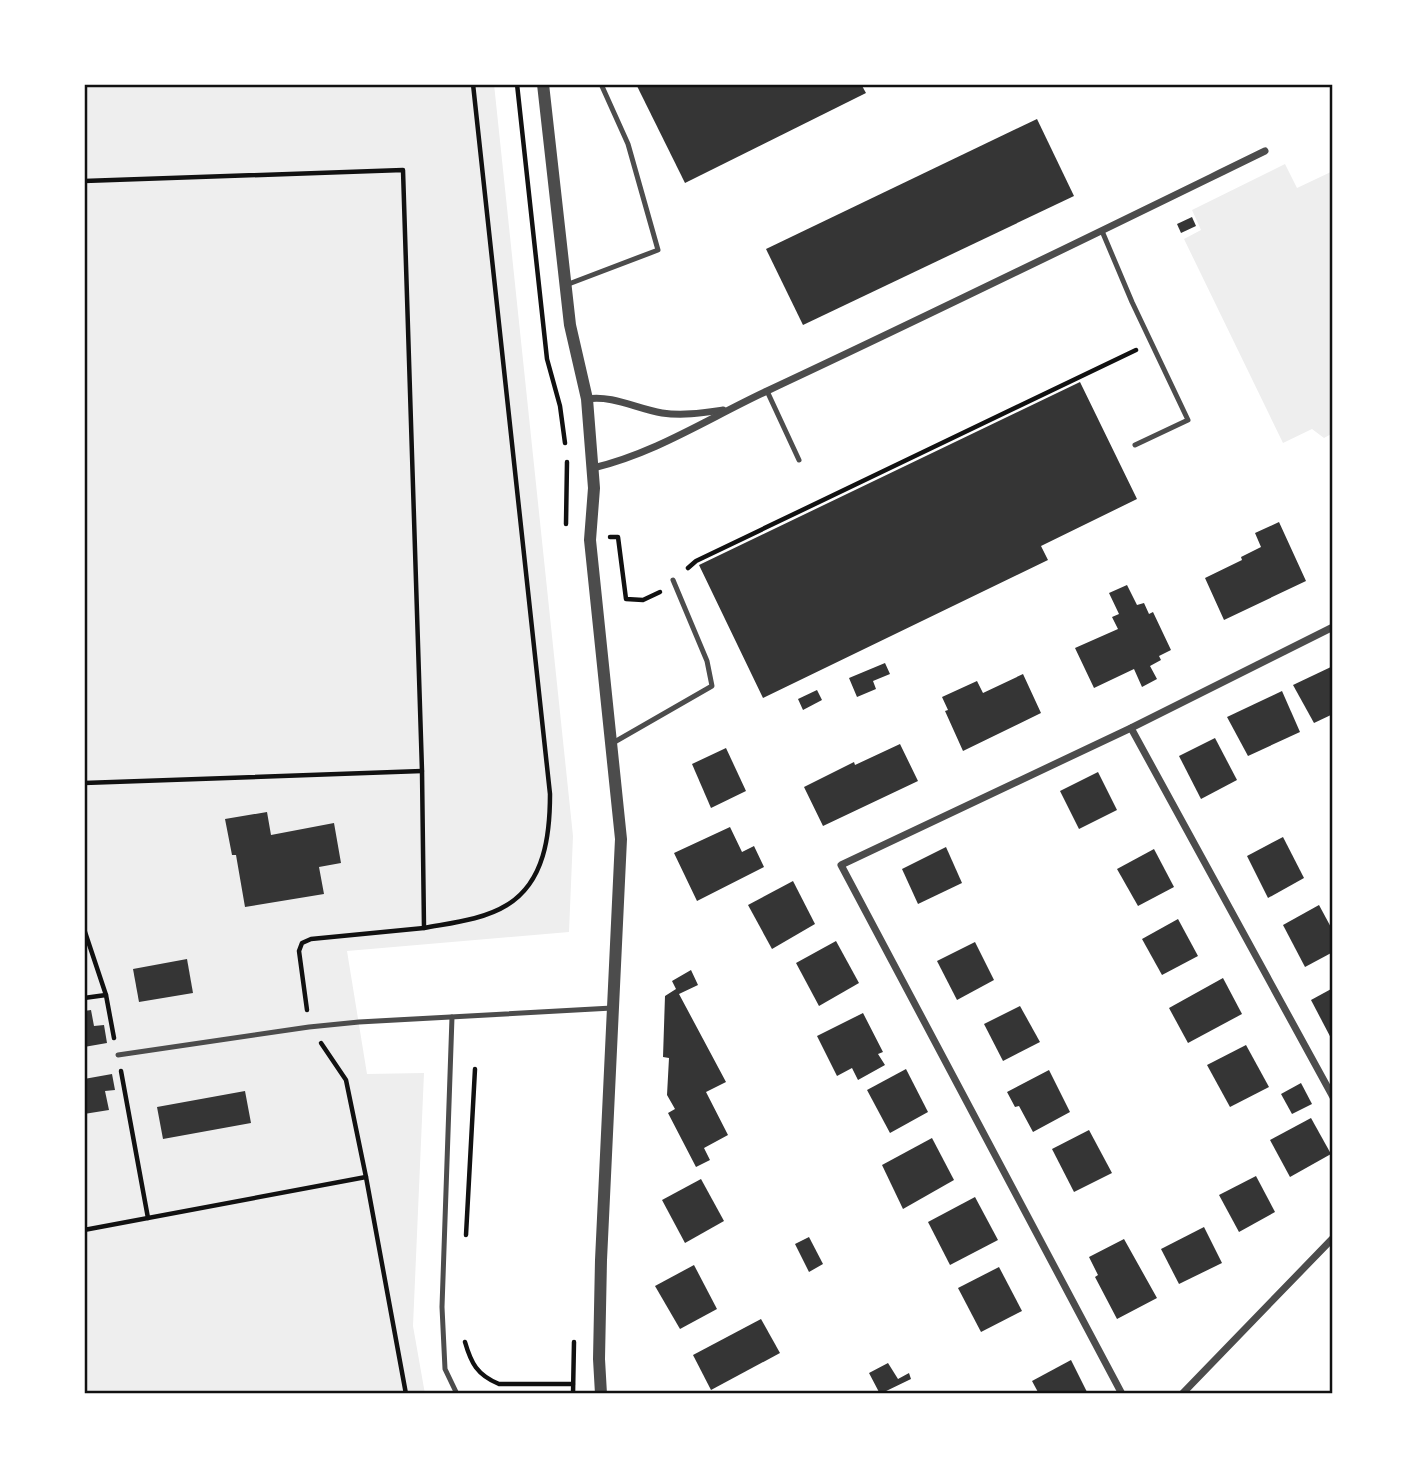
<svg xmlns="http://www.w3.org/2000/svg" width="1417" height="1478" font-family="'Fira Sans',sans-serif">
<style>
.green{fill:#eee}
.building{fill:#353535}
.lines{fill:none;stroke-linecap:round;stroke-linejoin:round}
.path{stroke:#111;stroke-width:4.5}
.service{stroke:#4c4c4c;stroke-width:5}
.minor{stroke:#4c4c4c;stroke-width:7}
.tertiary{stroke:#4c4c4c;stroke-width:12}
.neatline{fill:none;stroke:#111;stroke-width:2.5}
</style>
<rect width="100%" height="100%" fill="#fff"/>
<g class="green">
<path d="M84,84H494L573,836L569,932L347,951L367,1074L424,1073L413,1326L425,1394H84Z"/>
<path d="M1285,164L1297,188L1333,171V433L1324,438L1312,429L1283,443L1184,239L1201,230L1192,210Z"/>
</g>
<g class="building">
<path d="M636,84H861L866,93L685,183Z"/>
<path d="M1037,119L1074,196L803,325L766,249Z"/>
<path d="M1192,217L1196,226L1181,233L1177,224Z"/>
<path d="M1080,382L1137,499L1041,546L1048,560L763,698L699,565Z"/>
<path d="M1279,522L1306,581L1224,620L1205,578L1242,560L1241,557L1261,547L1255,533Z"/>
<path d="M1127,585L1137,605L1144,603L1149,614L1153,612L1171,650L1159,656L1161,660L1150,666L1157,679L1142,687L1134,669L1094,688L1075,648L1118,629L1112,617L1119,614L1109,593Z"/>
<path d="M885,663L890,674L873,681L876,689L857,697L849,678Z"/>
<path d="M1333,666V714L1314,723L1293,685Z"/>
<path d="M1023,674L1041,713L963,751L945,711L948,710L942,697L977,681L983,693Z"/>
<path d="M817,690L822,700L803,710L798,699Z"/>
<path d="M1282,691L1300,732L1248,756L1227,717Z"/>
<path d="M1215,738L1237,780L1201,799L1179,756Z"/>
<path d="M900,744L918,781L823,826L804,787L854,762L855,765Z"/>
<path d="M726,748L746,791L711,808L692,764Z"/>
<path d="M1098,772L1117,810L1079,829L1060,791Z"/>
<path d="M267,812L271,835L334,823L341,863L319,867L324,894L245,907L236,855H232L225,819Z"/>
<path d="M730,827L742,852L754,846L764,867L697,901L674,853Z"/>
<path d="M1283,837L1304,878L1268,898L1247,856Z"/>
<path d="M946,847L962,883L918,904L902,869Z"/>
<path d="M1154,849L1174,887L1138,906L1117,869Z"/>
<path d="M793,881L815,924L772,949L748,905Z"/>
<path d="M1319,905L1333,931V952L1305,967L1283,925Z"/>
<path d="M1178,919L1198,956L1162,975L1142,939Z"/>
<path d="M836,941L859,983L819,1006L796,963Z"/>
<path d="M975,942L994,980L957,1000L937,961Z"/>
<path d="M187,959L193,993L139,1002L133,969Z"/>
<path d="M691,970L698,985L679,994L726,1082L706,1092L728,1135L704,1148L710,1160L696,1167L668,1113L675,1109L667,1095L669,1058L663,1057L665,996L676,989L672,981Z"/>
<path d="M1223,978L1242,1014L1188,1043L1169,1008Z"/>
<path d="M1333,988V1042L1311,1000Z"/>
<path d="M1020,1006L1040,1042L1003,1061L984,1024Z"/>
<path d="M91,1010L94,1026L104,1025L107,1043L84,1047V1011Z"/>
<path d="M863,1013L883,1052L878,1054L885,1065L858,1080L852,1068L837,1076L817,1036Z"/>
<path d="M1246,1045L1269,1087L1230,1107L1207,1065Z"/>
<path d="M906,1069L928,1112L890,1133L867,1090Z"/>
<path d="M1049,1070L1070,1112L1033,1132L1019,1106L1015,1107L1007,1092Z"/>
<path d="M112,1074L115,1090L105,1091L109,1110L84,1114V1079Z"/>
<path d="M1301,1083L1312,1104L1292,1114L1281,1094Z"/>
<path d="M245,1091L251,1123L163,1139L157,1107Z"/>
<path d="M1311,1118L1331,1154L1290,1177L1270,1140Z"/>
<path d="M1089,1130L1112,1173L1074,1192L1052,1149Z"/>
<path d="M932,1138L954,1180L903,1209L882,1165Z"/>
<path d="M1256,1176L1275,1212L1239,1232L1219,1195Z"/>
<path d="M701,1179L724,1221L685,1243L662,1200Z"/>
<path d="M975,1197L998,1240L950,1265L928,1222Z"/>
<path d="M1204,1227L1222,1263L1179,1284L1161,1249Z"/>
<path d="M809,1237L823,1264L809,1272L795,1244Z"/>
<path d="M1124,1239L1157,1298L1117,1319L1095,1277L1098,1275L1089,1257Z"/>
<path d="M694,1265L717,1309L680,1329L655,1286Z"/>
<path d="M999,1267L1022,1311L981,1332L958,1288Z"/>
<path d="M761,1319L780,1353L711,1390L693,1355Z"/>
<path d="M1071,1360L1088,1394H1039L1032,1381Z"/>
<path d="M888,1363L898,1379L909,1373L911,1379L880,1394L869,1373Z"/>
</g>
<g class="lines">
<g class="path">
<path d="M517,84L547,359L560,406L565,443"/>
<path d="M84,181L403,170L422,771L424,928C450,923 483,920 507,905C545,882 550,834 550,794L473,84"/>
<path d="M566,524L567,462"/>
<path d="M610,537H618L626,599L643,600L660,592"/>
<path d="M688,568L696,561L1136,350"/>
<path d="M84,783L422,771"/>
<path d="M84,929L106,995L114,1038"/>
<path d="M84,998L106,995"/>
<path d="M307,1010L299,951L302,943L311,939L424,928"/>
<path d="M321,1043L346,1080L366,1177"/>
<path d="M121,1071L148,1218"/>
<path d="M84,1230L366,1177L406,1394"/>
<path d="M466,1235L475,1069"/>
<path d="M465,1342C471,1363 477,1375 499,1384H573"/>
<path d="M573,1394L574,1342"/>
</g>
<g class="service">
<path d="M1102,231L1132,302L1188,420L1135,445"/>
<path d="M566,285L658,250L628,144L601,84"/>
<path d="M767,391L799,460"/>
<path d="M611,744L712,686L707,661L673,580"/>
<path d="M452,1017L442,1307L445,1369L457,1394"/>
<path d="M118,1055L309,1027L359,1022L612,1008"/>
</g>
<g class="minor">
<path d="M587,399C613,395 637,409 662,413C683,416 702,413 723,410"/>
<path d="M593,468C656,453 709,418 767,391C934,313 1099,232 1265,151"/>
<path d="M1131,728L1333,1097"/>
<path d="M1122,1394L841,865L1131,728L1333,627"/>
<path d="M1182,1394L1333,1238"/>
</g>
<path class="tertiary" d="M543,84L570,325L587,399L594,488L590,540L621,839L601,1260L599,1359L601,1394"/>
</g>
<rect width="1417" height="1478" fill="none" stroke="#ffffff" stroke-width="172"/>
<rect x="86" y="86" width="1245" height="1306" class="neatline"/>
</svg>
